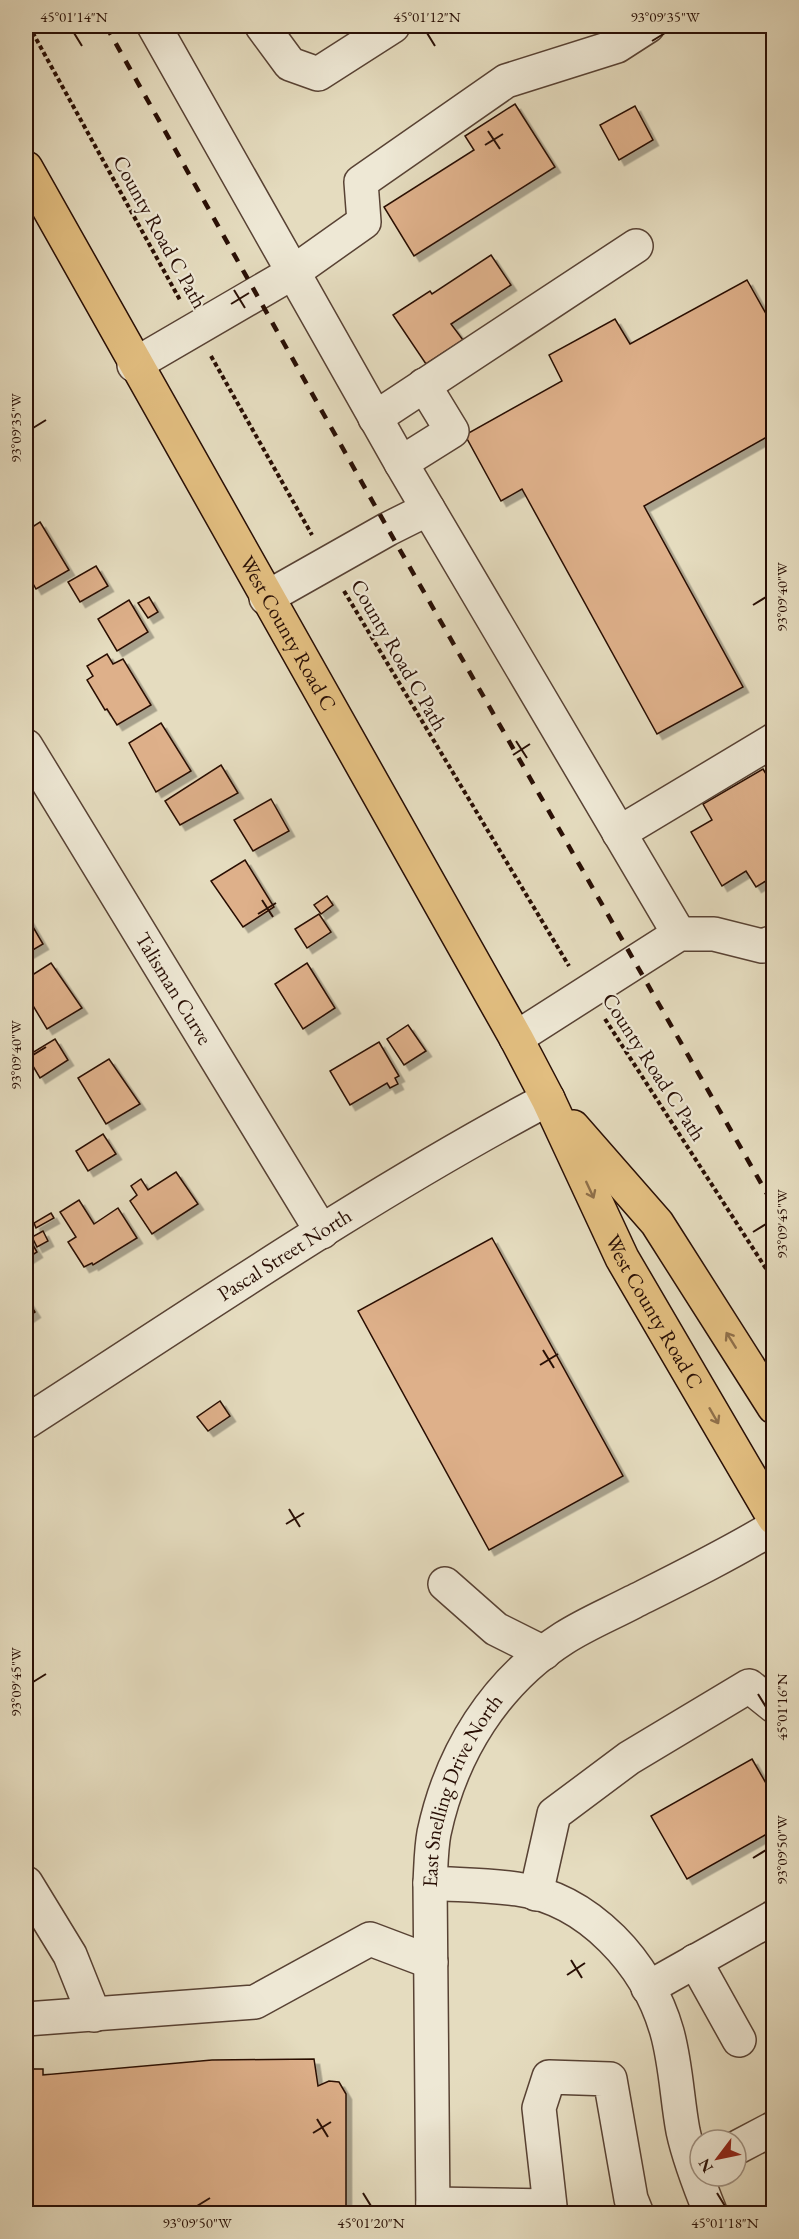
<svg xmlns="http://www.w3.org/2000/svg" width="799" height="2239" font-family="'EB Garamond',serif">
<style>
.building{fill:#deb08a;stroke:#290f05;stroke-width:1.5;filter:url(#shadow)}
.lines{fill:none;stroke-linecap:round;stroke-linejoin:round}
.minor-casing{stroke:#584234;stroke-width:36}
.major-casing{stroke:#290f05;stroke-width:36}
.path{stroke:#290f05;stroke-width:4;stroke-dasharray:4.5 3;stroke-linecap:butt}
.minor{stroke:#eee8d5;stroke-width:33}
.major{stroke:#e2be80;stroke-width:33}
.rail{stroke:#290f05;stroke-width:4.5;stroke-dasharray:10 10;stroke-linecap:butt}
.oneway{stroke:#8f6f49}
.ticks{fill:none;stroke:#290f05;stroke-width:2}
.labels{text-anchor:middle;stroke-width:4.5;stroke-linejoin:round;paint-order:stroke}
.street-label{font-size:21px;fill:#290f05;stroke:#eee8d5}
.neatline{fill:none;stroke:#290f05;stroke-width:2}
.ticks-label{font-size:15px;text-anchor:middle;fill:#290f05}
</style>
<defs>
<filter id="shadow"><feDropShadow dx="5.5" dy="5.5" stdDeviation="0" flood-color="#0004"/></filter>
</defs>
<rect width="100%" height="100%" fill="#e5dcbf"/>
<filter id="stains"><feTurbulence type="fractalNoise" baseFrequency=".00333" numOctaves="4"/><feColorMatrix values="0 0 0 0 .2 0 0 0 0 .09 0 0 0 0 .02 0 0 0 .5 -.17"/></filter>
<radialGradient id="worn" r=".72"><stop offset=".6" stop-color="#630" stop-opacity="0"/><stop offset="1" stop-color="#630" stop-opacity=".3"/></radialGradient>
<g class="building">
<path d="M515,104L555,167L414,256L384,207L474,150L465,136Z"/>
<path d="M635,106L653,140L619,160L600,125Z"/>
<path d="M491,255L511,285L451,324L463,340L426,364L393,315L430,291L432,294Z"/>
<path d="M747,280L774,328V433L644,506L743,687L657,734L522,489L501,501L465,435L562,381L549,355L615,319L630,344Z"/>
<path d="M40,522L69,570L36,589L26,571V531Z"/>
<path d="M96,566L108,586L80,602L68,582Z"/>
<path d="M149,597L158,612L148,618L138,603Z"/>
<path d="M129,600L148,632L117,651L98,619Z"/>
<path d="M107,654L113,664L123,659L151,705L117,725L107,709L105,710L87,680L93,676L87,666Z"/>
<path d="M161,723L191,771L156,792L129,743Z"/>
<path d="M221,765L238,793L180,825L165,801Z"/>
<path d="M763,769L771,782L774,781V876L756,887L746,871L722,886L691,832L712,820L703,804Z"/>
<path d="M271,799L289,831L253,851L234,820Z"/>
<path d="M245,860L274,907L243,927L211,881Z"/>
<path d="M327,896L333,905L321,914L314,905Z"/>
<path d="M319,914L331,932L307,948L295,929Z"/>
<path d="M26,915L43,944L26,954Z"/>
<path d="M51,963L82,1008L47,1029L26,994V979Z"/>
<path d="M307,963L335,1008L303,1029L275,984Z"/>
<path d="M408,1025L426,1051L404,1065L387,1039Z"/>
<path d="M55,1039L68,1060L40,1078L27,1056Z"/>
<path d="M379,1042L399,1076L395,1078L398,1084L390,1088L387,1083L350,1105L330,1071Z"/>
<path d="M109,1059L140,1104L106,1124L78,1078Z"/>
<path d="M103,1134L116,1154L88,1171L76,1151Z"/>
<path d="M176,1172L198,1204L152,1234L130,1201L137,1195L131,1186L141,1179L148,1190Z"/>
<path d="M79,1200L94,1224L118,1208L137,1238L93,1265L92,1263L84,1267L68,1242L76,1237L60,1212Z"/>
<path d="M51,1213L54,1218L36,1228L34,1223Z"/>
<path d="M43,1231L48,1241L37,1247L32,1237Z"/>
<path d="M26,1233L37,1252L26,1259Z"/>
<path d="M492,1238L623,1476L489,1550L358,1311Z"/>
<path d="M26,1298L35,1312L26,1318Z"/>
<path d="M220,1401L230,1416L208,1431L197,1417Z"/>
<path d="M752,1759L774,1797V1830L687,1879L651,1816Z"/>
<path d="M314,2059L318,2086L329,2081L339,2082L346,2094V2214H26V2069H43V2075L212,2060Z"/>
</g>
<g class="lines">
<defs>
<g id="minor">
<path d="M154,26L401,463L679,934"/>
<path d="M262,26L290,64L318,74L393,26"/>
<path d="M134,365L292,273L364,222L361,182L506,81L617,46L648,26"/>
<path d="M375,418L636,246"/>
<path d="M401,463L452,431L424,385"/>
<path d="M266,598L388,529L428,509"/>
<path id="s1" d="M26,746L322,1232"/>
<path d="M619,833L774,740"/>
<path d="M516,1038L679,934H714L762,946L774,942"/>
<path id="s2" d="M26,1422C197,1312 367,1195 548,1099"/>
<path d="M445,1584L496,1629L544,1653"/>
<path d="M26,1883L70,1955L94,2015"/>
<path d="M430,1883C459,1885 488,1885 517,1889C589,1899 648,1964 667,2032C676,2064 677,2099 683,2131C689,2159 700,2187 711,2214"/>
<path d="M536,1894L554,1814L629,1758L749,1686L774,1706"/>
<path d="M695,1961L739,2040"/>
<path d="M648,1988L774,1917"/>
<path d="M26,2019L255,2002L370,1939L431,1962"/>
<path d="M736,2148L774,2128"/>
<path d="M433,2204L550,2206L539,2108L549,2077L610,2079L631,2199L637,2214"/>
<path id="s3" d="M433,2214L430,1883C431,1867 431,1849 434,1833C451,1753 495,1682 564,1638C586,1624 610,1614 633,1602C681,1578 728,1555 774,1527"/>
</g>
<g id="major">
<path id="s4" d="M26,168L516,1038L548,1099L622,1258L774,1518"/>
<path d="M573,1127L657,1223L774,1407"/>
</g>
</defs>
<use href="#minor" class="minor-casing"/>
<use href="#major" class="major-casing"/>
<g class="path">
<path d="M29,26L180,300"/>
<path d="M211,356L312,535"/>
<path d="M344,591L569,966"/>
<path d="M605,1019L774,1281"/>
</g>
<use href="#minor" class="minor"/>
<use href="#major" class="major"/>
<path class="rail" d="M106,26L388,529L774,1206"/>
</g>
<defs><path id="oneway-shaft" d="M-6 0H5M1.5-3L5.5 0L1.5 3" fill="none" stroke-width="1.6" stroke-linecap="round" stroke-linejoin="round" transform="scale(1.5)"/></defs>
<g class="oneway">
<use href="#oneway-shaft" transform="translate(590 1190) rotate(65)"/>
<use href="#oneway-shaft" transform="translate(731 1340) rotate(-122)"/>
<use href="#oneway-shaft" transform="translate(714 1416) rotate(60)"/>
</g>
<path class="ticks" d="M74,33L82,46M427,33L435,46M652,41L665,33M488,131L500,149M485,145L503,134M234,290L245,308M231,304L249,293M33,428L46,420M753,605L766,597M516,741L527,758M513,755L530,744M262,900L273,917M258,914L276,903M33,1055L46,1047M753,1232L766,1224M543,1350L554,1368M540,1365L558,1354M289,1509L300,1527M286,1524L304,1513M33,1682L46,1674M758,1694L766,1707M753,1858L766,1850M571,1960L582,1978M567,1975L585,1963M317,2119L328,2137M313,2133L331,2122M363,2193L371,2206M717,2193L725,2206M197,2206L210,2198"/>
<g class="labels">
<g class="street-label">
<text transform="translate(160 232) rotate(61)" y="7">County Road C Path</text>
<text dy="7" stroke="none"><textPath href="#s4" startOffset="534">West County Road C</textPath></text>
<text transform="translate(399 655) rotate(60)" y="7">County Road C Path</text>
<text dy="7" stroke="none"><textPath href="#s1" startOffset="284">Talisman Curve</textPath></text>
<text transform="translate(654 1067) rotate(57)" y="7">County Road C Path</text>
<text dy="7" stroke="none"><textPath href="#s2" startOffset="308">Pascal Street North</textPath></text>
<text dy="7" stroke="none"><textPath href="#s4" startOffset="1305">West County Road C</textPath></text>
<text dy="7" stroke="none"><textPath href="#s3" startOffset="430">East Snelling Drive North</textPath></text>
</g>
</g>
<rect width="799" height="2239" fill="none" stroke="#e5dcbf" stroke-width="66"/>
<g transform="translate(718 2158) rotate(238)"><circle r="28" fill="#eee8d5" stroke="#9f9182" stroke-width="1.5"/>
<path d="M0-4.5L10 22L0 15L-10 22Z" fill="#8f2418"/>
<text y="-9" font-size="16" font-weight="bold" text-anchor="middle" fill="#290f05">N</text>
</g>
<rect x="33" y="33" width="733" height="2173" class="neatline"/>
<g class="ticks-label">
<text x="74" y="22">45°01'14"N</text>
<text x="427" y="22">45°01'12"N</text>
<text x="665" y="22">93°09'35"W</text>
<text transform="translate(16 428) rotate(-90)" y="5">93°09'35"W</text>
<text transform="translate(782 597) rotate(-90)" y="5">93°09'40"W</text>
<text transform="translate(16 1055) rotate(-90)" y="5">93°09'40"W</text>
<text transform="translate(782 1224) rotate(-90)" y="5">93°09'45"W</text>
<text transform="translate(16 1682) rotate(-90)" y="5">93°09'45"W</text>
<text transform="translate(782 1707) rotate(-90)" y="5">45°01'16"N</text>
<text transform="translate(782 1850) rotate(-90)" y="5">93°09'50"W</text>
<text x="197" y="2228">93°09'50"W</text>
<text x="371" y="2228">45°01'20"N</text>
<text x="725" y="2228">45°01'18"N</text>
</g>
<rect width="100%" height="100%" filter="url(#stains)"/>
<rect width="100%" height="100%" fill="url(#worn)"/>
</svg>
